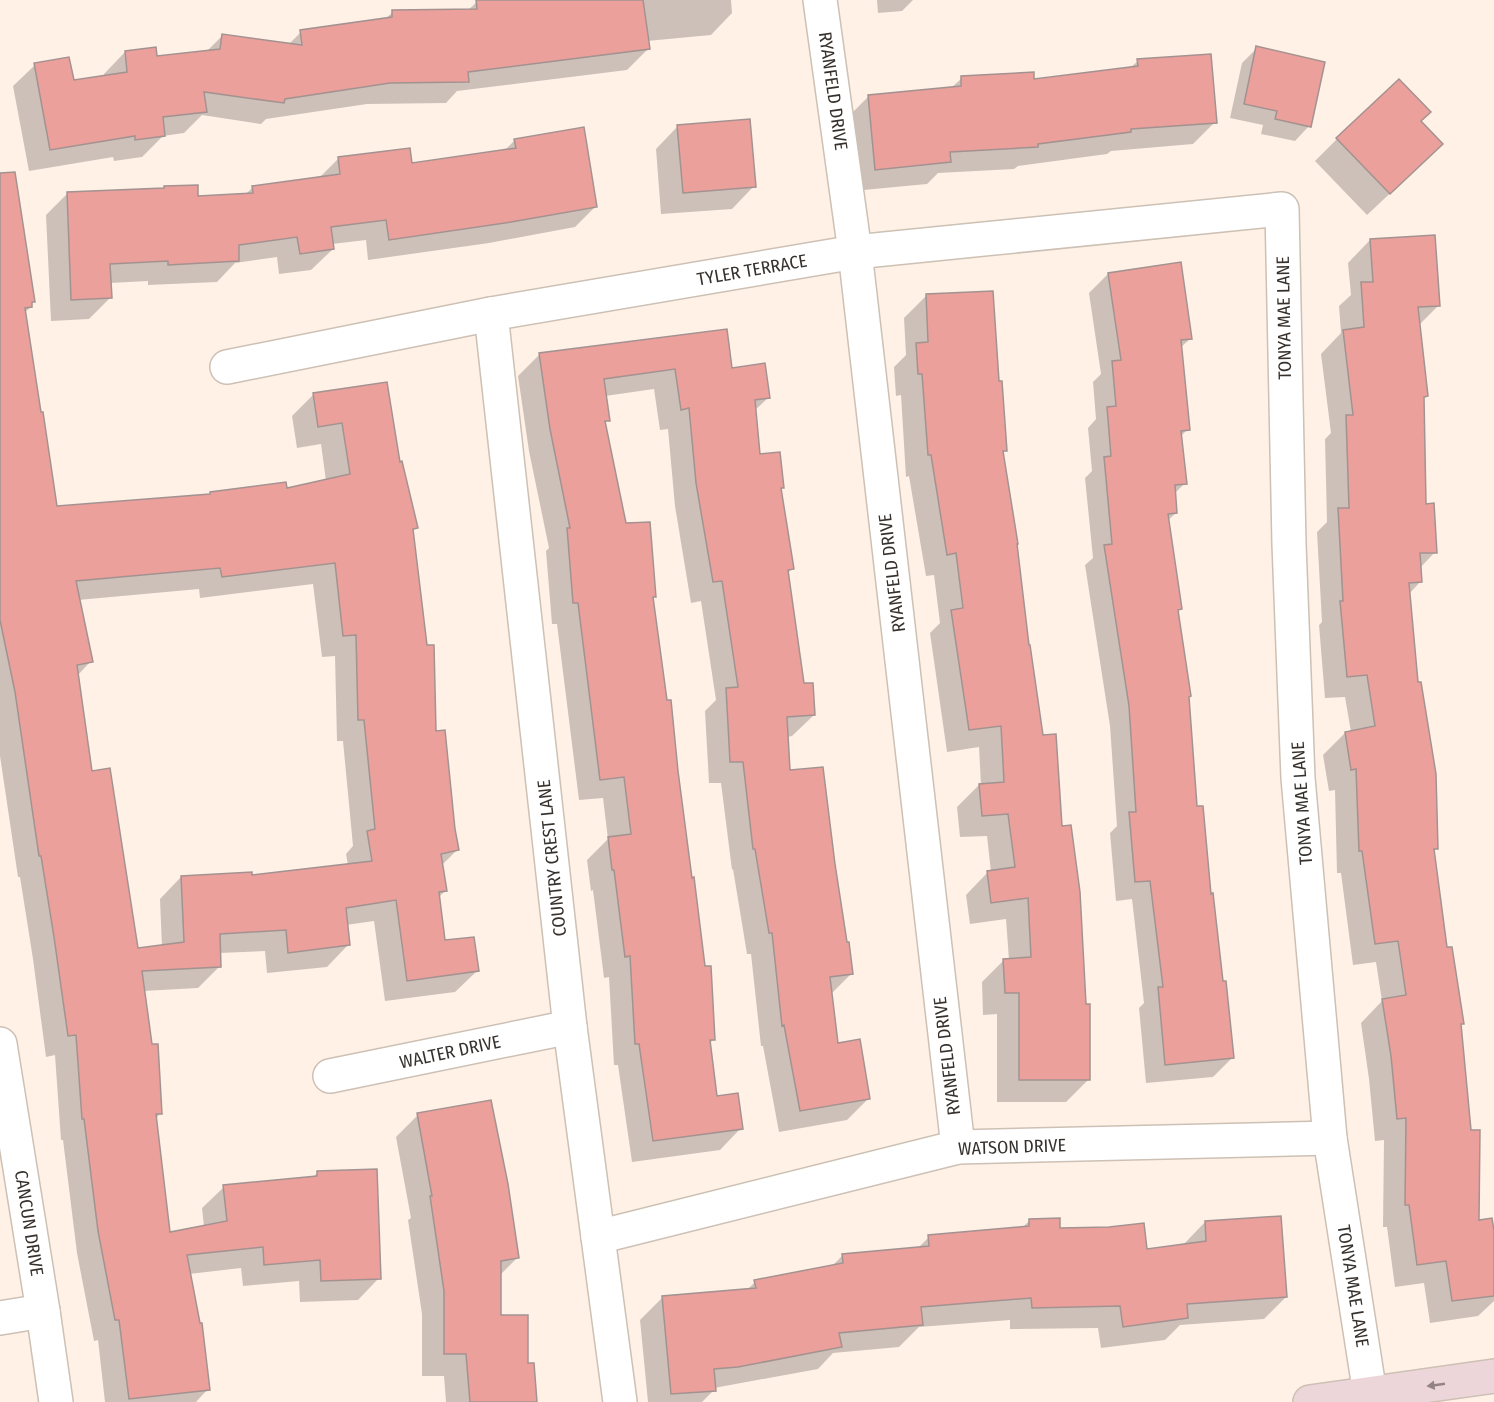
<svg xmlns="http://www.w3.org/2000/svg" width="1494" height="1402" font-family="'Fira Sans Condensed',sans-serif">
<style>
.shadow{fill:#0003;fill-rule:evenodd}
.building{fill:#eba09c;stroke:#a49291;stroke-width:1.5;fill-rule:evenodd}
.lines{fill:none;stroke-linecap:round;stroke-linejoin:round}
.street-casing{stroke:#cdc0b5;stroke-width:36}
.secondary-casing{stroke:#cdc0b5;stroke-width:36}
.street{stroke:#fff;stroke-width:33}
.secondary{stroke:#edd6da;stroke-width:33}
.oneway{fill:#928484}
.labels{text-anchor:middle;stroke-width:5;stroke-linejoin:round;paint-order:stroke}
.street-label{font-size:18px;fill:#36312d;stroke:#fff}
</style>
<rect width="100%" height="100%" fill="#fff1e6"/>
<g class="shadow">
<path d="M493,0H731L732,13L711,35L647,41L648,49L627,70L457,91L446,103L367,104L266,119L261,124L202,115L184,133L163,136L142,157L114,161L113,157L29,171L13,86L35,65L72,81L104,77V74L125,52L155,58L206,52L223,35L288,45L301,32L385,19L393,12L468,10L477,2Z"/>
<path d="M877,0H913L902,11L878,13Z"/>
<path d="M1257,48L1309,126L1295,141L1261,134L1263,125L1230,118L1242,63Z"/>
<path d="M1138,61L1215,122L1193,144L1111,151L1107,154L1018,166L1014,169L938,173L927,184L853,191L846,119L868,97L950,89L962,78L1033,81L1130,68Z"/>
<path d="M678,126L754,186L732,209L661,214L656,149Z"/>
<path d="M1337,139L1419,166L1367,215L1315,161Z"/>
<path d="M515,140L596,206L575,227L489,243L368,260L366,240L332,244L333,249L311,270L279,274L277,257L235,263L217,282L148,285V281L110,283V298L89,319L51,321L46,215L67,194L197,198L245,195L252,188L319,178L338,159L411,165L503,152Z"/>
<path d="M0,197L33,301L31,304V307L24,313L56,508L286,490L326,481L321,444L297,448L292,416L314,394L399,464L416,528L412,532L435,733L457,850L441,866L445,891L438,898L444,942L477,971L455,992L385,1001L374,921L346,925L348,945L327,967L267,973L265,951L219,953L220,966L198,988L143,991L161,1113L155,1119L169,1234L204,1227L202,1208L224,1187L312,1178L317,1173L379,1278L358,1300L300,1302L299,1281L243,1286L241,1268L189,1274L208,1389L196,1402H105L98,1340L94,1341L77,1253L63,1140H61L55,1055L46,1057L33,959L20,877H18L0,756ZM313,584L322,657L335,656L337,741H343L353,846L346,854L348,865L251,877H181L160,899L162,947L137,950L91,773L77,676L91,661L78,600L199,589L200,598Z"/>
<path d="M1370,240L1439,305L1418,326L1427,396L1422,400L1425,505L1435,552L1420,568V582L1409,594L1417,684L1436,848L1433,852L1445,949L1460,1025L1477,1222L1494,1243V1301L1478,1316L1430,1323L1424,1283L1395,1287L1387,1227H1383L1384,1140L1375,1141L1369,1079L1361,1023L1382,1001L1376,962L1353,965L1341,873H1337L1335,790L1329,791L1323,755L1345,733L1351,732L1345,697L1325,698L1319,625L1322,622L1317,532L1327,522L1325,439L1331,433L1321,354L1341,333L1339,306L1351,295L1348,263Z"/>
<path d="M1108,274L1191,338L1180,348L1188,429L1180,437L1185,483L1174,494L1176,513L1167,521L1180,609L1176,612L1188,698L1196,808L1232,1058L1213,1077L1146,1083L1139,1008L1144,1003L1132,899L1116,901L1110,833L1117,826L1110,726L1085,565L1093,558L1085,478L1092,471L1088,428L1096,419L1093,382L1101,374L1089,293Z"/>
<path d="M926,296L997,383L1005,450L1002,453L1041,736L1061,828L1089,1079L1066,1102H997V1014L983,1015L982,982L1004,960H1009L1006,919L970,924L966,895L988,872H991L987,836L960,837L957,807L979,785H981L979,747L947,752L930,633L940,623L934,575L926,576L909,476L906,477L901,395L896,396L894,367L906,355L904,318Z"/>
<path d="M540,354L731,370L769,397L754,411L758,455L782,487L780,490L793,568L787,574L803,685L814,715L792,736L787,737L789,772L833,864L851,974L831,994L837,1045L869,1098L847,1120L779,1132L763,1046H761L751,954H747L733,869L732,870L721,783H709L705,711L716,700L701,601L691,603L675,506L668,429L660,430L654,389L605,396L608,420L604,424L624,525L654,596L652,599L714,1039L709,1044L716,1098L741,1128L720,1150L632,1162L618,1065H614L609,977L604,978L593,890L591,891L587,860L608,839L603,798L579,800L557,624H552L546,551L549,548L529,451L518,376Z"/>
<path d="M418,1115L517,1258L500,1275V1317L527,1365L536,1402H446L444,1376H422V1314L408,1220L411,1218L396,1137Z"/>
<path d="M1030,1220L1059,1229L1146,1250L1183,1245L1205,1222L1286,1297L1264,1319L1180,1325L1165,1340L1101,1348L1098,1328L1010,1329V1320L919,1327L899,1347L833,1353L818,1369L714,1388V1390L702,1402H648L640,1320L662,1298L747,1290L755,1282L831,1267L843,1255L918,1248L929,1237L1021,1229Z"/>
</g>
<g class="building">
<path d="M476,0H643L650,49L468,72L469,82L390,83L285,99L284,103L204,92L207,112L163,117L165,136L135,140V136L50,150L34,63L69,57L74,80L127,72L125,51L156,47L157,56L220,49L222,34L302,45L300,30L392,17V10L477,9Z"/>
<path d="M1256,46L1325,62L1311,127L1275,119L1277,111L1244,104Z"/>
<path d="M1211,54L1217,123L1131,129V132L1038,144V147L950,152L951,162L875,170L868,95L961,86V76L1034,72V79L1138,66L1137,59Z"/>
<path d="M1399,79L1431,112L1421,121L1443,144L1390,194L1336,138Z"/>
<path d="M750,119L756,187L683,193L677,125Z"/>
<path d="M584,127L597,207L511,222L389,240L386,220L331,227L334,249L300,254L297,237L239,245V261L168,265V261L110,264L112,298L71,300L67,192L164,188V186L198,185V196L253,193L252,186L340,174L338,157L410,148L412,163L516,148L514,139Z"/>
<path d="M15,172L35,302H32V307L25,308L41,412H43L57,506L210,494V492L286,482L287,488L350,474L342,423L318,427L313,393L387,382L400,462L402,461L418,528L413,529L427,645H434L436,731L445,730L455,829L459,850L441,854L447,891L439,892L445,940L474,937L479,971L407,981L396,900L346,908L350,945L288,953L286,930L220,934L221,967L142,971L152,1044H158L162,1114H156L170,1232L227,1221L223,1185L317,1176V1171L377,1169L381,1279L321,1281L320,1260L264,1265L263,1247L187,1255L200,1323H202L210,1390L129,1399L119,1320H115L98,1231L84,1119H82L76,1035L68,1036L54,937L41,856H39L15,692L0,620V173ZM335,563L343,636L356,635L358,720H364L375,829L367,831L372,861L252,875V872L181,876L184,942L138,948L110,768L92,771L77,665L93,662L76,581L220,568L222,577Z"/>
<path d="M1435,235L1440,306L1418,307L1428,396L1424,397L1426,504L1434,503L1437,553H1420L1422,582L1409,583L1418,682H1421L1436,774L1438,849H1434L1447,947H1452L1464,1024H1461L1471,1130H1480L1479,1220L1492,1218L1494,1231V1296L1452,1301L1446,1261L1417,1265L1409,1205H1405L1406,1118L1397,1119L1391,1056L1382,999L1406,995L1398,941L1375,944L1362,851H1359L1356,769L1351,770L1345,732L1375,726L1367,675L1347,677L1340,601H1343L1338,508H1349L1346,415H1353L1343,330L1364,327L1361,282H1373L1370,239Z"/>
<path d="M1181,262L1192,339L1181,340L1190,430L1181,431L1187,484L1175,485L1177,513L1168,514L1182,609L1178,610L1191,696L1189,697L1197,806H1203L1211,894L1213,893L1223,981H1226L1234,1058L1165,1065L1158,987H1163L1150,881L1135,882L1129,812H1136L1129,706L1104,545L1112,544L1104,457L1111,456L1107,407L1116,406L1112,361L1121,360L1108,273Z"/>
<path d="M993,291L999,381H1002L1007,451H1003L1018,544H1017L1029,645H1030L1043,735L1056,734L1062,826L1071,825L1080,892L1086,1004H1090V1080H1019V993H1005L1003,959L1031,957L1028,898L991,903L987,871L1015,867L1008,814L982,816L979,784L1004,782L1001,726L969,730L951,610L963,608L956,553L947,555L931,455H928L922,374H918L916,343L928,342L926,294Z"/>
<path d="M727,329L732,368L765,363L770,398L755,400L760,454L780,452L784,488H781L794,569L788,570L804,683H813L815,715L787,717L790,770L823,767L835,864L847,942H849L853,974L830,977L838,1043L860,1039L870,1099L800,1111L784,1025L782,1026L772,933H769L755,849H753L743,762H730L726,688L738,687L722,581L713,582L696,483L689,408L681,410L675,369L604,379L610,421H605L626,523L650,522L656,597H653L667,700H671L678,771L692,878L694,877L705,966H711L715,1040H710L717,1096L738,1093L743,1129L653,1141L639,1044H635L630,956L625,957L614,870H612L608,837L631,834L624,777L600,780L578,603H573L567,528H570L550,429L539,353Z"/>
<path d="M491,1100L508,1184L519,1258L501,1261V1315H528V1363H534L537,1402H470L466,1354H444V1291L430,1196H432L417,1113Z"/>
<path d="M1281,1216L1287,1297L1187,1304L1188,1318L1123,1327L1120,1306L1032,1308L1031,1298L921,1307L923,1325L839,1333L842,1347L738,1367L714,1369L716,1391L671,1394L662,1296L756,1288L754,1280L843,1263L842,1254L929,1246L928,1235L1029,1226V1219L1060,1218V1228L1109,1227L1144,1223L1147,1249L1206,1241L1205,1221Z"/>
</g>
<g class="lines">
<defs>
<g id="street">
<path d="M820,0L855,252L958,1147"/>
<path d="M491,314L570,1027L620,1402"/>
<path d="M227,367L491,314L855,252L1282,209L1289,544L1298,778L1330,1138L1370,1394"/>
<path d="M0,1044L43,1311L56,1402"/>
<path d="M330,1076L570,1027"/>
<path d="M598,1237L958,1147L1330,1138"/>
<path d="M0,1318L43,1311"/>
</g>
<path id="secondary" d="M1310,1402L1494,1376"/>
</defs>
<use href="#street" class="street-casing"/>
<use href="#secondary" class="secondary-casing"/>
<use href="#street" class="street"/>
<use href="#secondary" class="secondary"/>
</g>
<defs><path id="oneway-solid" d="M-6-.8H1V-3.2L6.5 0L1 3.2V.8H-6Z" transform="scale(1.5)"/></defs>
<use class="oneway" href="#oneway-solid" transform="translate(1436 1385) rotate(172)"/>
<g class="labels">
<g class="street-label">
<text transform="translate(833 91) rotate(82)" y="6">RYANFELD DRIVE</text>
<text transform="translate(752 270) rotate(-10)" y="6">TYLER TERRACE</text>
<text transform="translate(1284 318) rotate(-91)" y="6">TONYA MAE LANE</text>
<text transform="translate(892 573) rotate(-97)" y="6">RYANFELD DRIVE</text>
<text transform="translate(1302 803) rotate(-94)" y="6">TONYA MAE LANE</text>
<text transform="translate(552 858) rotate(-96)" y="6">COUNTRY CREST LANE</text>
<text transform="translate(450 1052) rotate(-12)" y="6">WALTER DRIVE</text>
<text transform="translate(947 1056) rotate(-97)" y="6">RYANFELD DRIVE</text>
<text transform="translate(1012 1147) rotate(-2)" y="6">WATSON DRIVE</text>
<text transform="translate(29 1223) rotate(81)" y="6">CANCUN DRIVE</text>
<text transform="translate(1353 1286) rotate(81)" y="6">TONYA MAE LANE</text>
</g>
</g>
</svg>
